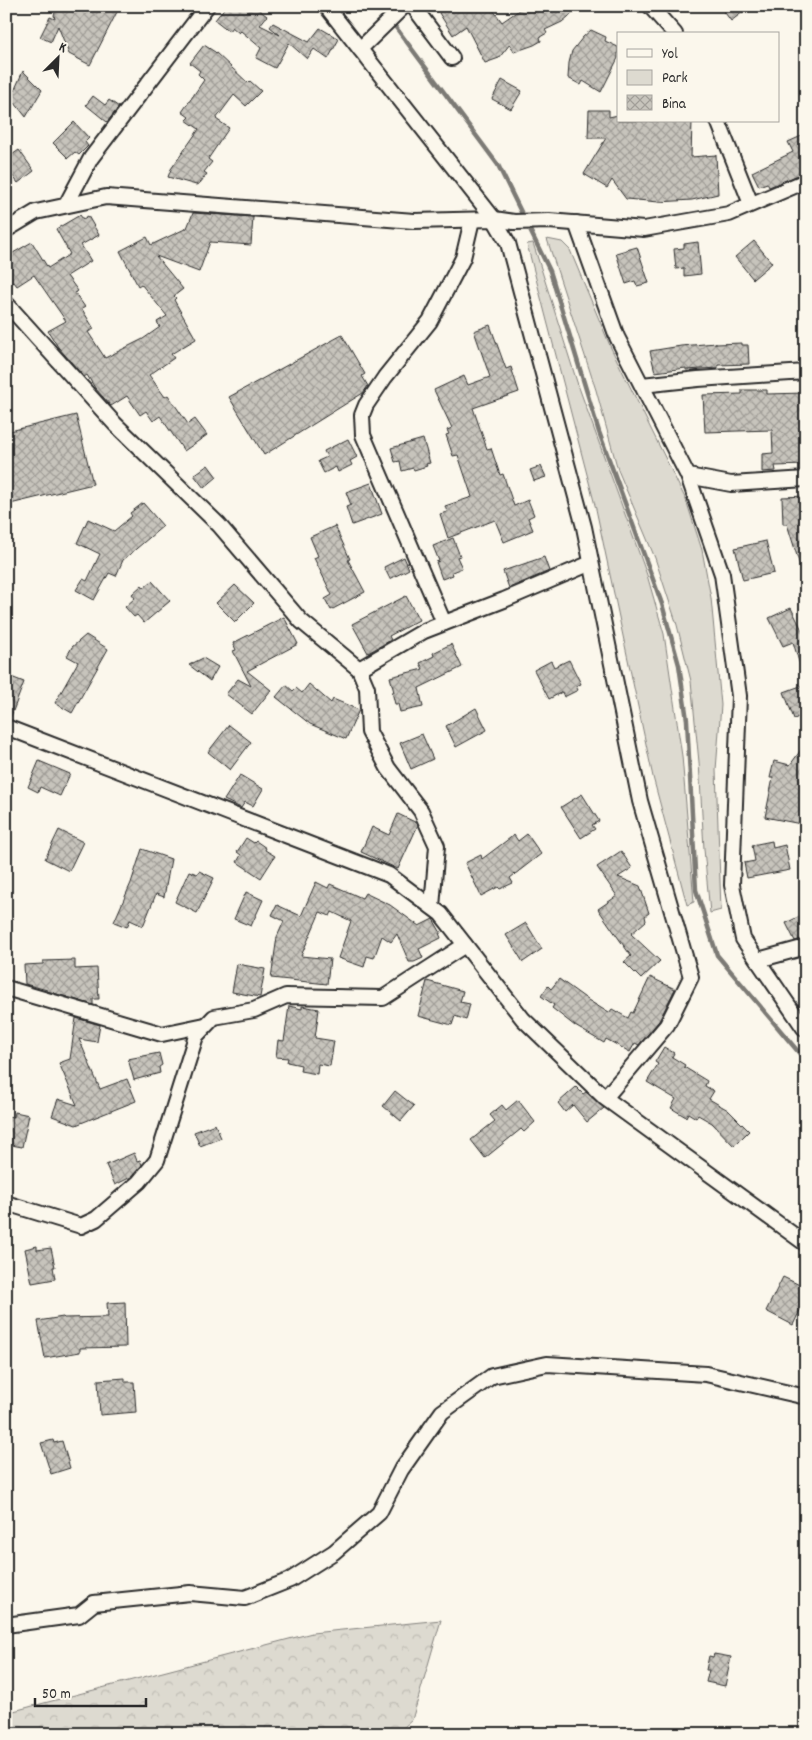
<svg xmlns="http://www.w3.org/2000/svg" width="812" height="1740" font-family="Dekko,sans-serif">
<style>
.green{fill:#dddad0;stroke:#84827e}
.forest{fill:url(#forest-crowns);stroke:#84827e}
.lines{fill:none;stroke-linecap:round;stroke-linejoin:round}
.stream{stroke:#7b7a75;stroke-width:4.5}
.building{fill:url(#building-cross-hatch);stroke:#2b2b2b}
.minor-casing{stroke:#2b2b2b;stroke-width:18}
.minor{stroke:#fbf7ec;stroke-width:14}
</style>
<defs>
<pattern id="forest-crowns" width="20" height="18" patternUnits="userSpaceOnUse" patternTransform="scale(1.25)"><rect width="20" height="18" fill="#dddad0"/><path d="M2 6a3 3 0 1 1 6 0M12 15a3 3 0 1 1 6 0" fill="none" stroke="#bebbb3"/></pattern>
<pattern id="building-cross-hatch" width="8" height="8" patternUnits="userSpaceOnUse" patternTransform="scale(1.25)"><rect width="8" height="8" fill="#c7c4bc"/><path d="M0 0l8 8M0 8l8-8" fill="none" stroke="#a29f99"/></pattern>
</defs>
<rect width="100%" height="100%" fill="#fbf7ec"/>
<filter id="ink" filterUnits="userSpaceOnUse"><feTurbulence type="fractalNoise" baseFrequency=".02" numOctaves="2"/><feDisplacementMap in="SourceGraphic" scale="10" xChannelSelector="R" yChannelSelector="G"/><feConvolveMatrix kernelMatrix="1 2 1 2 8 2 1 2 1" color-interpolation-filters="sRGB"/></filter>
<g filter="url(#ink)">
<g class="green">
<path d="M547,239L562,242L570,250L611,348L686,500L702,550L711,598L721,705L716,770L721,910L710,913L704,849L699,762L691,681L677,625L655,558L618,470L596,390Z"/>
<path d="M533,243L577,382L647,575L664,634L682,756L694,902L687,905L653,777L596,509L527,244Z"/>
</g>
<path class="forest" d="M441,1620L412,1720L396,1734H6V1713L312,1633Z"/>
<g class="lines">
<path class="stream" d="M380,6L498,165L550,271L599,432L662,604L679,665L687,720L696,890L717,955L806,1061"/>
</g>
<g class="building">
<path d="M58,6H120L90,65L69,54L58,26L51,42L40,37L50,17L55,19L54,15Z"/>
<path d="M226,6H254L267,16L260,25L280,35L270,27L273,23L309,42L320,28L339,39L328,59L314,49L307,59L289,43L275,68L256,58L261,48L241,31L239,33L232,27L229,31L215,20Z"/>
<path d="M447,6H490L502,22L525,6H581L562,22L545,30L547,33L540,37L541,41L534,45L514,52L510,44L499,58L485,63L466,26L453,35L439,13Z"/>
<path d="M720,6H751L731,21Z"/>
<path d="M591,30L606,37L605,41L618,47V58L601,92L583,81L581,85L568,78L569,63L572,51L583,37Z"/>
<path d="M204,45L215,52L248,83L250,81L261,91L246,106L234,95L216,119L229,128L208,159L212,162L204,172L207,174L200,183L196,185L168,177L171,169L199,129L186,120L189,117L182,112L204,80L198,74L200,71L190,63Z"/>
<path d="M23,71L42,90L26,117L11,98Z"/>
<path d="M502,80L522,91L511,109L492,99Z"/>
<path d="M93,96L105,105L109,100L119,107L107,122L86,105Z"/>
<path d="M589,110H609V117L618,115V121H692L691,157L716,155L718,194L692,200L659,202L626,199L612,180L607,188L584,174L606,138H588Z"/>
<path d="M74,122L89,138L85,142L88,146L79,155L75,152L68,158L53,143Z"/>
<path d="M806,134V172L769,187L767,183L759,186L752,172L793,152L788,142Z"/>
<path d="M19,150L34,171L18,183L6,167V159Z"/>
<path d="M193,213L253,217L251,245L210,242L199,272L156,256L183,289L174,296L176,298L174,300L196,339L171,354L174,358L149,375L165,397L168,395L188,424L195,419L207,435L184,451L160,416L153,421L146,411L140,415L127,396L111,406L95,388L87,375L84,377L58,347L48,331L66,321L34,275L17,286L14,282L6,287V257L32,242L48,268L70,254L56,229L80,215L83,219L88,216L99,235L81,245L91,261L67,276L78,291L75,293L85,307L82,309L94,329L88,332L105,358L143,339L160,327L157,322L167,316L141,284L138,286L120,251L147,237L151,245L187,228Z"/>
<path d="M754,241L772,263L753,279L735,257Z"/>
<path d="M698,242L701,274L684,276V268L676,269L674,249L684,248V244Z"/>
<path d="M637,247L649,283L637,286L635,281L626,284L616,253Z"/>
<path d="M490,325L506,369L511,367L519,392L473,408L487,449L491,448L500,475L503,474L514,506L528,500L534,515L528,518L533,530L504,542L495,520L448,538L440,514L447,512L445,506L472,497L458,455L453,456L446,435L449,434L447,430L452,428L434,390L464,376L468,385L490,377L474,331Z"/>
<path d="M342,335L365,374L362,376L368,386L363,393L264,455L229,397Z"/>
<path d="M716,343V344L742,343V345H748L749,364L718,365V368L686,370V368L655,372L650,351L681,346Z"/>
<path d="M742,390H767V394L805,393L806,465L775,466L776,471L762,472V454L773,453L772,430L705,432L703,395L742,394Z"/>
<path d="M76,415L93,484L6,505V432Z"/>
<path d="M348,439L357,457L350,461L352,465L338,472L336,467L324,473L318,461L327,457L324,451Z"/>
<path d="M423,439L430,463L426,464L427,466L414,470L413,468L402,471L400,461L395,462L391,448Z"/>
<path d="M208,465L217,477L204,488L194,475Z"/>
<path d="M541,466L546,477L534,481L530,470Z"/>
<path d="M371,483L382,514L352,525L346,507L351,505L346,492Z"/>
<path d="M806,496V574L803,575L787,524H783L782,497Z"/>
<path d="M143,503L163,526L123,560L116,576L109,573L94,600L76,590L83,579L87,581L100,554L77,543L88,519L114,531L132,516L130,513Z"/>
<path d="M335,526L350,559L348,560L365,592L331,610L325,599L332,595L314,558L318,556L310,537Z"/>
<path d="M453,538L460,556L457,557L462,568L452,572L453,575L442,579L436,562L439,561L433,546Z"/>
<path d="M766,541L774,573L743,580L735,548Z"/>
<path d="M404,557L409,569L390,579L384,567Z"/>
<path d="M544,557L549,571L509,588L503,571Z"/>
<path d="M152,581L170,601L144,623L137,615L134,617L125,607L135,598L132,594L142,585L144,588Z"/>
<path d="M235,585L254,603L235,622L216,603Z"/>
<path d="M406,596L419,620L389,636L391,640L368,653L352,624Z"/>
<path d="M791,608L806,638V674L803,675L793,642L783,646L769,618Z"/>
<path d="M284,617L298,644L247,671L271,690L252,714L226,694L238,679L251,686L233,651L236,650L233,643Z"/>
<path d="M86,635L108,649L72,713L55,703L78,662L67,656L72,647Z"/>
<path d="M451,644L462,667L419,688L423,707L400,712L398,704H395L392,692H394L390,677L423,669L420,663L434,656L433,653Z"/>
<path d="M203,658L218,667L210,681L189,665Z"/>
<path d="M569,660L581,684L576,686L578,690L564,697L562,692L549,699L534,670L551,661L554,667Z"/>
<path d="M6,675L24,682L10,719L6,718Z"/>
<path d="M309,684L331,703L333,699L359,710L346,739L310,724L276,697L286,685L293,691L296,688L302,693Z"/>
<path d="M806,684V714L794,719L784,692Z"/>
<path d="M476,708L487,730L456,747L446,726Z"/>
<path d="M229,725L251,742L230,770L208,752Z"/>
<path d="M422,734L433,759L411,769L400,743Z"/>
<path d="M806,743V800L801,824L765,817L773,778H770L774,761L790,765Z"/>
<path d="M39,761L70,774L60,796L40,787L38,792L28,787Z"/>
<path d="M240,775L263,789L253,806L245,802L241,808L224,800Z"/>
<path d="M582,794L599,821L592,825L595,829L581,838L561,807Z"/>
<path d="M398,814L417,823L418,825L398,869L361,852L372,827L389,835Z"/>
<path d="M59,830L83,842L69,871L45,859Z"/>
<path d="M527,834L541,854L510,878L513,883L500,889L498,887L481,896L465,863L481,855L482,859L514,835L518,841Z"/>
<path d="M246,838L254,843L256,841L266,848L265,850L275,856L261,878L237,862L241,855L237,852Z"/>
<path d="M772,841L773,848L785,845L790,870L747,878L744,863L755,861L752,845Z"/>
<path d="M142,849L171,859L164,897L156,894L143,926L130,920L127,927L114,922L131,883Z"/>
<path d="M621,851L632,868L618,877L640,886L649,913L645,916L646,921L631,934L660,961L641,979L624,962L631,956L598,909L617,896L597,867Z"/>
<path d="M189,871L197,874L199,871L214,878L197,913L175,902Z"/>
<path d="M316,882L328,888L330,884L362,898L365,893L390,905L419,926L433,919L441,933H439L441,938L419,949L423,958L414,962H409L397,934L391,942L382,936L374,958L367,956L364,967L338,958L351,921L332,912L330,916L320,912L301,956L330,959L327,984L271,978L277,937L284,921L272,915L277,905L301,916Z"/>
<path d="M246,892L263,900L251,926L234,919Z"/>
<path d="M806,913V938L795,941L786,923Z"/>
<path d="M526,923L542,949L523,962L506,935Z"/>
<path d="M75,960V969L97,968L99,999H93V1005L47,991V990L25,984L24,965L43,964V961Z"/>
<path d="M237,964L265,969L260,997L232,992Z"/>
<path d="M650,977L675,989L659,1021L639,1045L635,1043L630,1052L606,1039L604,1043L575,1026L552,1008L554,1005L541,996L548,986L551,989L559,979L588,1000L609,1013L612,1009L628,1018L631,1012L633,1013Z"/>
<path d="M427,981L463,991L460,1002L470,1004L466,1020L455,1016L452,1025L418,1016Z"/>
<path d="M289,1006L302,1009V1006L319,1009L315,1038L334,1041L330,1066L318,1064L317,1074L300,1071L301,1065L287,1062L288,1058L276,1057L278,1040L284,1041Z"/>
<path d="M76,1018L100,1025L97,1042L79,1039L100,1089L127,1079L136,1101L76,1125L52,1116L58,1099L77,1105L59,1063L70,1059Z"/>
<path d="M664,1047L674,1053L672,1057L685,1065L684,1067L707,1081L705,1086L714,1091L709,1099L728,1110L749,1131L734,1146L712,1123L698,1115L696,1118L688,1113L686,1117L671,1108L676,1099L647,1082L658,1064L655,1062Z"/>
<path d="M159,1053L162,1065L159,1067L160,1073L134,1080L128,1059Z"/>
<path d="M576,1087L583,1094L586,1092L604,1108L587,1122L573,1105L565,1112L558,1103Z"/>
<path d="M395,1091L414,1106L401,1121L383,1106Z"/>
<path d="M518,1100L535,1122L524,1132L521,1129L485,1158L471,1140L495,1121L490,1115L502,1105L506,1110Z"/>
<path d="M15,1112L29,1115L22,1147L6,1144V1116L14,1117Z"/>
<path d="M215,1124L221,1138L200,1146L194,1132Z"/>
<path d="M134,1153L137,1161L140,1160L142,1165L131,1177L115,1185L106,1165Z"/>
<path d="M37,1246V1250L51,1248L55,1267H53L55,1279L32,1283L25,1249Z"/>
<path d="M783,1277L806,1288V1298L793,1325L766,1311Z"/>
<path d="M125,1302L126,1347L80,1348V1352L45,1358L38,1321L63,1317L64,1318L108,1317L107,1303Z"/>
<path d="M125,1378V1382H134L136,1412L100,1415L98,1380Z"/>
<path d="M53,1440L54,1443L62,1441L70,1468L51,1474L41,1443Z"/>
<path d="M714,1654L731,1657L725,1686L706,1682L709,1670H706L709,1656L713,1657Z"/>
</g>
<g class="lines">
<defs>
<g id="minor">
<path d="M326,6L494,219L508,243L584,527L640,801L691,977L667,1025L605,1098"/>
<path d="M413,6L452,58"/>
<path d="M650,6L675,34"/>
<path d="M360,49L404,6"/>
<path d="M718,121L751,204"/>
<path d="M66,205L91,158L207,6"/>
<path d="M576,223L617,337L688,476L722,574L739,696L732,885L743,939L804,1028"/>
<path d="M6,230L36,212L106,197L414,221L494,219L514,222L549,221L644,229L729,214L806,181"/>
<path d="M6,303L115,424L219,525L301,621L359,669L367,688L369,732L388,768L421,811L437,846L432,907"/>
<path d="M642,385L698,379L806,372"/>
<path d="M688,476L731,484L806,479"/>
<path d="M444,623L363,435L362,415L366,405L385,377L430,321L463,258L472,220"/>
<path d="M359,669L424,631L504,600L591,563"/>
<path d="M6,727L389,875L441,914L523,1019L605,1098L806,1244"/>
<path d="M758,960L806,947"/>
<path d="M6,988L162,1034L205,1025"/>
<path d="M6,1203L81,1226L96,1219L139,1182L157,1160L196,1036L214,1017L254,1010L286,996L383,998L465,945"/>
<path d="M6,1625L79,1615L94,1603L190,1593L245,1598L290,1580L334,1552L379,1513L401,1470L442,1412L492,1376L547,1364L706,1374L806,1397"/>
</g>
</defs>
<use href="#minor" class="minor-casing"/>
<use href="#minor" class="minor"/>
</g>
</g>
<rect width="812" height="1740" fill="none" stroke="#fbf7ec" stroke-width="25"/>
<rect x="12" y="12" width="787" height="1715" fill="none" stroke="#2b2b2b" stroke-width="2" filter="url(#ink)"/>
<rect x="617" y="32" width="162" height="90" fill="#fbf7ec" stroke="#a8a59f"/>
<rect x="627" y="49" width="25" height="8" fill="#fbf7ec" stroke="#a8a59f"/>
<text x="662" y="58" font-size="15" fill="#2b2b2b">Yol</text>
<rect x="627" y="70" width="25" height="15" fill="#dddad0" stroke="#a8a59f"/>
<text x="662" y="82" font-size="15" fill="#2b2b2b">Park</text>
<rect x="627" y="95" width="25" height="15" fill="url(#building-cross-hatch)" stroke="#a8a59f"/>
<text x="662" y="108" font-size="15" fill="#2b2b2b">Bina</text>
<g transform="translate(58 58) rotate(24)" stroke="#fbf7ec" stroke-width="4" paint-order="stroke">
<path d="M0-4L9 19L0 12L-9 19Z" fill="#2b2b2b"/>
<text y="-8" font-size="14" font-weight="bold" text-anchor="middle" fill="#2b2b2b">K</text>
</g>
<path d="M35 1698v8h111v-8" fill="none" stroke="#2b2b2b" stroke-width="2.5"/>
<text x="42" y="1698" font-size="15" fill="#2b2b2b" stroke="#fbf7ec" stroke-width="4" paint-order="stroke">50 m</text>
</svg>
